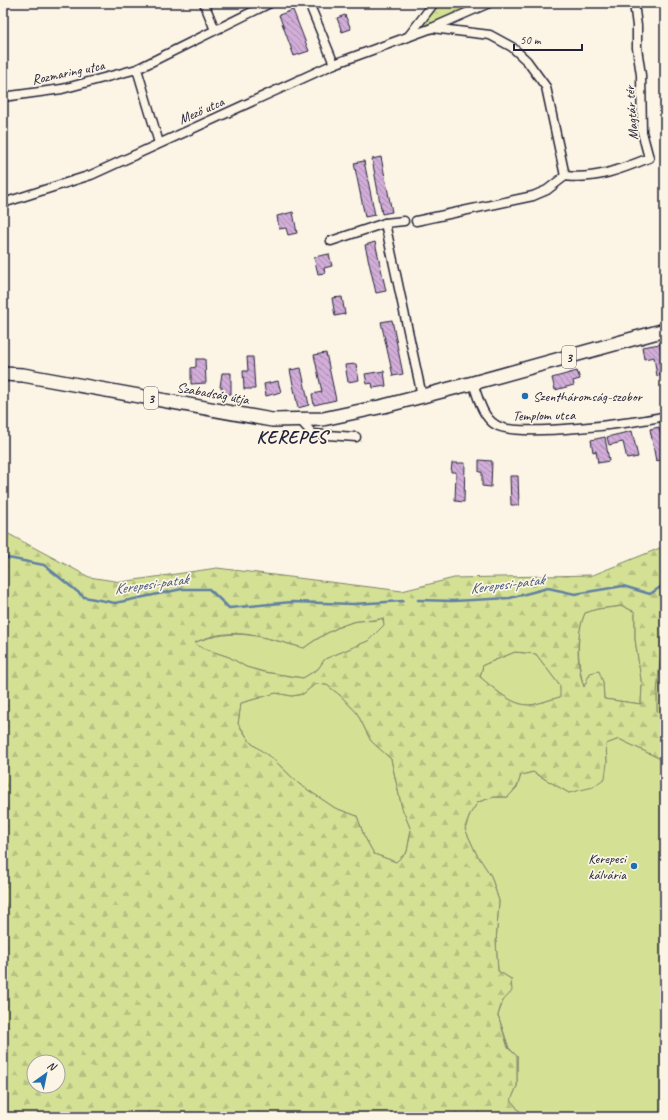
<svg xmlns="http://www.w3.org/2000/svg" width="668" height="1120" font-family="Caveat,sans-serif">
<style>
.grass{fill:#d4e195;stroke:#7b8268}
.forest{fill:url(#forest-firs);stroke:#7b8268;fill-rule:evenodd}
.park{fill:url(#park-crowns);stroke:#7b8268}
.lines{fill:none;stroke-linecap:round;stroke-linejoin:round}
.stream{stroke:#6180a3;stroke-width:2.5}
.building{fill:url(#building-back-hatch);stroke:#22223b}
.minor-casing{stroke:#22223b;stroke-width:11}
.primary-casing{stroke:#22223b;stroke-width:16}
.minor{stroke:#fcf5e5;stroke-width:8}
.primary{stroke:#fcf5e5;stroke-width:13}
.poi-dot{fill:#1f6fb2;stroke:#fcf5e5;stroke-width:1.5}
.labels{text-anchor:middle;stroke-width:3.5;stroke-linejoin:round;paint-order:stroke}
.shield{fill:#fcf5e5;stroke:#63616e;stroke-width:1}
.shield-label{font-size:13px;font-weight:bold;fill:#22223b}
.street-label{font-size:14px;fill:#22223b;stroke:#fcf5e5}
.poi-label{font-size:14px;fill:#22223b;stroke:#fcf5e5;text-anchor:start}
.water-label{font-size:15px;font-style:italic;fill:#475978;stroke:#fcf5e5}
.district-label{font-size:18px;font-weight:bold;letter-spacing:1px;fill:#22223b;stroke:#fcf5e5}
</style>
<defs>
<pattern id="forest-firs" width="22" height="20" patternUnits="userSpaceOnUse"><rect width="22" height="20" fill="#d4e195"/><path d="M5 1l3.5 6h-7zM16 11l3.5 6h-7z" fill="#b6c181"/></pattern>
<pattern id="park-crowns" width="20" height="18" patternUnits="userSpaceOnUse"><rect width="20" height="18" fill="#d4e195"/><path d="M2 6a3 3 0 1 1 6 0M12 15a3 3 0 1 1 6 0" fill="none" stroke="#b6c181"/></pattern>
<pattern id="building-back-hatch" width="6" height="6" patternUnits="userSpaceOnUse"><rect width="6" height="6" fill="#d1add7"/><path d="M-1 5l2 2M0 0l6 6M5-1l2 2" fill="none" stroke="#a98cb0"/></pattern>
</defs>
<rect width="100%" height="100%" fill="#fcf5e5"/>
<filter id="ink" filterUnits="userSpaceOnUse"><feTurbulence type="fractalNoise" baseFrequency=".025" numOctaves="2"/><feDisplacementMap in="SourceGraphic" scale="8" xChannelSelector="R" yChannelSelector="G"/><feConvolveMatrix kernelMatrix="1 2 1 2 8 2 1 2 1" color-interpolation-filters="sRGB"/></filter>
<g filter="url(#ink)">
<g class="grass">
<path d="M623,606L635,612V639L642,686L641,704L604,699L603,682L584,688C578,665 575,635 585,613L597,609Z"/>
<path d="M665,613V718L657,712V692Z"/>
<path d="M382,618L385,625L368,641L325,659L318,669L303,678L264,672L246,667L229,657L202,648L193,643C238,626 260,637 304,648C316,639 342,623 358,621C367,620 374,622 382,618Z"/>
<path d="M515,652L536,654L560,686L561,697C551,699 539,704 531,705C511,706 494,688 480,677L483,665Z"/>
<path d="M315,684L327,685L341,696L357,713L371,741L391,759L402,808L411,830L407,852L396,862L374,854L364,836L357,816L335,808L299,784L274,760L251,743L238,723L241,703L276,693L292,696L303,694Z"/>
<path d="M619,739L665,761V1112L650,1117H535L519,1111L511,1100L517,1086V1056L509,1048L498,1015L511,979L498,971L496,942L499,901L491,876L476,853L465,829L470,814L478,802L494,797H508L517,787L521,775L533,772L569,793L607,763L606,744Z"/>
</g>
<path class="forest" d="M3,531L89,577L121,582L217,568L402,591L454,578L593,575L665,546V613L657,692V712L665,718V761L619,739L606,744L607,763L605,778L593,787L569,793L533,772L521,775L517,787L508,797H494L478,802L470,814L465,829L476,853L491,876L499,901L496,942L498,971L511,979L512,991L502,1002L498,1015L508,1048L517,1056V1086L511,1100L519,1111L535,1117H603H3ZM623,606L635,612V639L642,686L641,704L604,699L603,682L599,671L590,673L584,687C576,666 576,633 585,613L597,609ZM383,618L384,625L368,641L325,659L318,669L303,678L264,672L246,667L229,657L202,648L194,643C233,624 265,638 304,648C315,639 342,623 358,621C367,620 374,621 383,618ZM515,652L536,654L560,686V697C552,699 538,704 531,705C511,706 494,688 480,677L483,665ZM315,684L327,685L341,696L357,713L371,741L391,759L402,808L411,830L407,852L396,862L374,854L364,836L357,816L335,808L299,784L274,760L251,743L238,724L241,703L276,693L292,696L303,694ZM34,1062H58V1086H34Z"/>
<path class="park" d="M434,3H484L408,37Z"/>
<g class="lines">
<g class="stream">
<path d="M3,557L44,565L84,597L115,603L182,589H209L229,608L292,602L353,604L403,601"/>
<path d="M418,600L453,601L510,598L548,588L575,594L623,586L650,594L665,584"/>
</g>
</g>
<g class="building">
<path d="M293,10L309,51L294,56L279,15Z"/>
<path d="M345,15L351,29L342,32L337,18Z"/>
<path d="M381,157L392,212L382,214L372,159Z"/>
<path d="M364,161L375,215L365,217L354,163Z"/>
<path d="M293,212L297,233L288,235L286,228L279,229L277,216Z"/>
<path d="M375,242L386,291L376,293L365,245Z"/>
<path d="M329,254L332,266L324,268L325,273L318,274L314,257Z"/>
<path d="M342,297L345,314L335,316L332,298Z"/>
<path d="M392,320L403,374L393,376L381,322Z"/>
<path d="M660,344L665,374L657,376L654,357L644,359L642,347Z"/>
<path d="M326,353L336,400L314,405L312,394L322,392L314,355Z"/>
<path d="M247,357H253L255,389H244L243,371H248Z"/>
<path d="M196,359H205L206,383L191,384V368L196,367Z"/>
<path d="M356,364L359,380L348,382L345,365Z"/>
<path d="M301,368L309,405L298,408L290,370Z"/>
<path d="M384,371L386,386L373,388L372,383L367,384L365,374Z"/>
<path d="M577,371L580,379L573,381L574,385L555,390L552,378Z"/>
<path d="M222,373H231V394H222V387H220Z"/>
<path d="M278,381L281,392L266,396L264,384Z"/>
<path d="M665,426V446L661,427Z"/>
<path d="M659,427L665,459L656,461L650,429Z"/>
<path d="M632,431L638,457L627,459L623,442L609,445L607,437Z"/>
<path d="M605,437L609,461L598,463L596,451L593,452L591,440Z"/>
<path d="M479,460L492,461L491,487L482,486V472H479Z"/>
<path d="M452,463H465L464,502L455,501L456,472H451Z"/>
<path d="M510,476H518L519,505H511Z"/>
</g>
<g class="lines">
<defs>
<g id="minor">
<path d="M204,3L215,30"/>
<path d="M309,3L334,64"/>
<path d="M432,28L490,35L512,47L527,61L546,87L565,176"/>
<path d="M408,37L434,3"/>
<path d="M137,69L159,143"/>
<path d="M3,97L62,89L137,69L270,3"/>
<path d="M3,203L91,175L334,64L432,28L489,3"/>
<path d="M416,221L533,196L547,190L565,176C594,180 622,169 649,158L642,132L641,75L637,48V26L634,3"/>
<path d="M385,223L422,396"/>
<path d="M331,241L385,223L404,221"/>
<path d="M473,383C478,397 482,417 496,425C516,438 638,423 665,416"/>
<path d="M300,420L313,434L356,437"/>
</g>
<path id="primary" d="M3,374L23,375L272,420L323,419L384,406L473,383L665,330"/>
</defs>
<use href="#minor" class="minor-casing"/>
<use href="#primary" class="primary-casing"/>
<use href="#minor" class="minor"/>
<use href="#primary" class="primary"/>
</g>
</g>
<g class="poi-dot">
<circle cx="525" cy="396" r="4"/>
<circle cx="634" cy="866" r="4"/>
</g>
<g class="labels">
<g class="shield">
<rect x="562" y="346" width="14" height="22" rx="3"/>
<rect x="144" y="387" width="14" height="22" rx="3"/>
</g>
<g class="shield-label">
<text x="569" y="362">3</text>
<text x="151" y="403">3</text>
</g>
<g class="street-label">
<text transform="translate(68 72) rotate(-12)" y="5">Rozmaring utca</text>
<text transform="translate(201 110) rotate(-24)" y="5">Mező utca</text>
<text transform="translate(631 113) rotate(-94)" y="5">Magtár tér</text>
<text transform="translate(213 393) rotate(10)" y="5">Szabadság útja</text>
<text transform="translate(544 415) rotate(-1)" y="5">Templom utca</text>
</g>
<g class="poi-label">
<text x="533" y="401">Szentháromság-szobor</text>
<text x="626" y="863" text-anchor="end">Kerepesi<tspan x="626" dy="16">kálvária</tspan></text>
</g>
<g class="water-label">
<text transform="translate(151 584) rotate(-8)" y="5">Kerepesi-patak</text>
<text transform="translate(507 584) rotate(-7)" y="5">Kerepesi-patak</text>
</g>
<g class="district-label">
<text x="292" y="443">KEREPES</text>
</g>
</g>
<rect width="668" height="1120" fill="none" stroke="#fcf5e5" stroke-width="16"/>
<rect x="8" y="8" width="652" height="1104" fill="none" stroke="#22223b" stroke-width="1.5" filter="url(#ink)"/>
<g transform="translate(46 1074) rotate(33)"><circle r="19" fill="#fcf5e5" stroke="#a5a1a1"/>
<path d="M0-3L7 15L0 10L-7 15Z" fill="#1f6fb2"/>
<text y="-6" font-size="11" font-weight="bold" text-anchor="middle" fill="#22223b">N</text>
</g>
<path d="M514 44v6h68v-6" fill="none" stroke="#22223b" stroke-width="2"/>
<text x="520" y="44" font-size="12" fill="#22223b" stroke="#fcf5e5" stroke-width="3" paint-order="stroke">50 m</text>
</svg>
